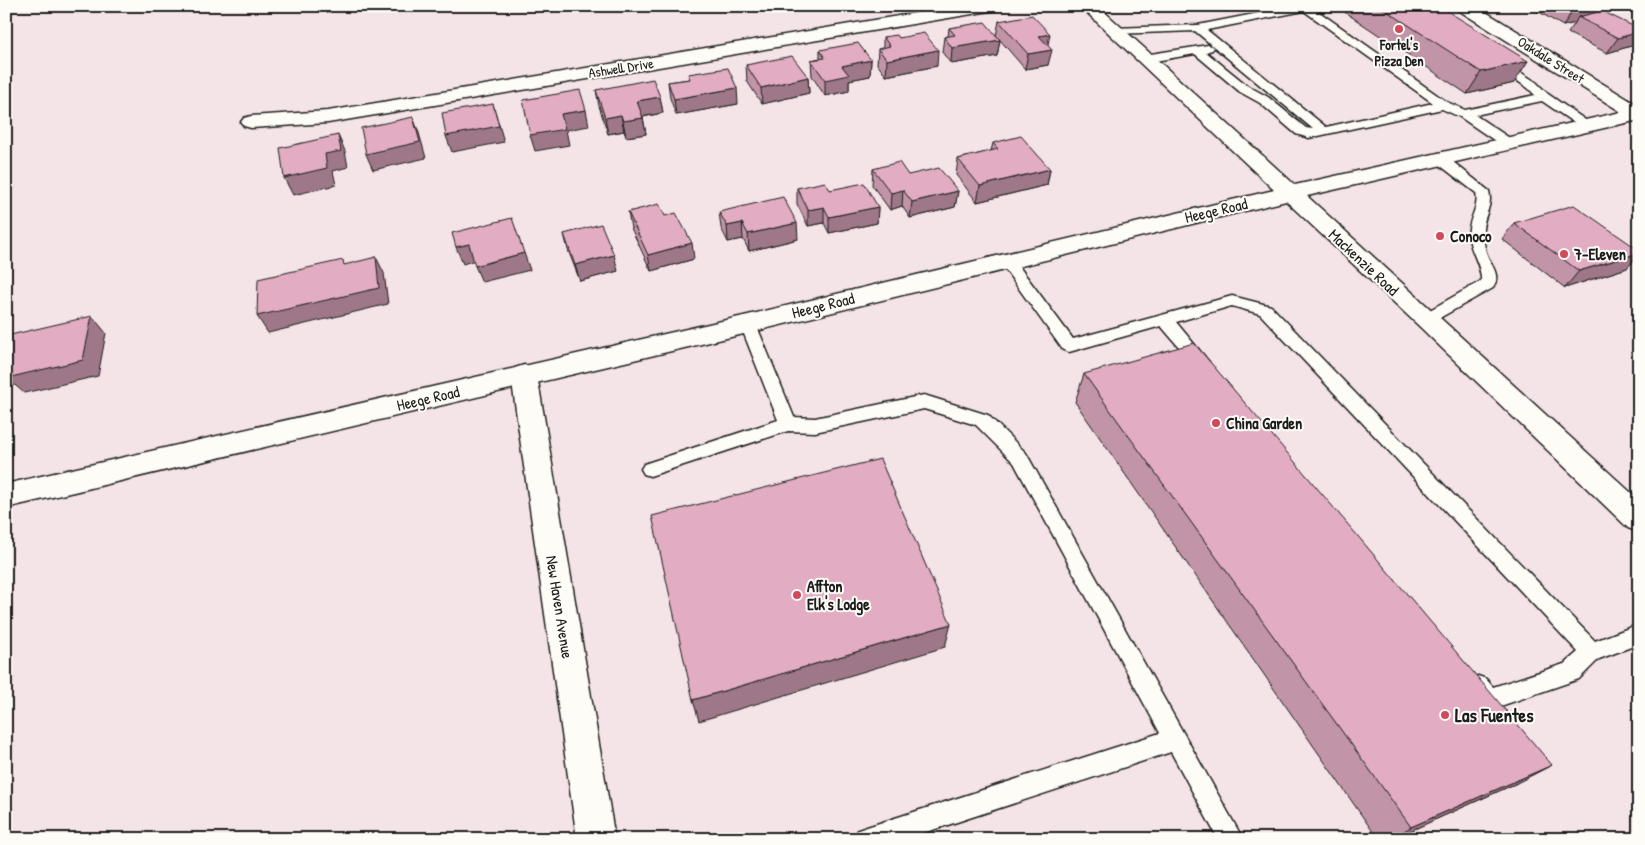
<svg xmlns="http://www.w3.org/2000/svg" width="1645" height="845" font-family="'Patrick Hand',sans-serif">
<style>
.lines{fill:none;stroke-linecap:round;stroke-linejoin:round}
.lane-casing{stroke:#1c1c1c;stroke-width:3}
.street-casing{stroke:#1c1c1c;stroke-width:3}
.secondary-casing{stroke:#1c1c1c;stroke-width:3}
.lane{fill:#fdfcf7;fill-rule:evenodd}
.street{fill:#fdfcf7;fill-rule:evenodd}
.secondary{fill:#fdfcf7;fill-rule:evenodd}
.wall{fill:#c294a8;stroke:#1c1c1c}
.shaded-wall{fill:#9e7888;stroke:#1c1c1c}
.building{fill:#e2acc3;stroke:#1c1c1c}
.poi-dot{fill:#d1495b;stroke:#fdfcf7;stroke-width:2}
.labels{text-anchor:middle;stroke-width:4;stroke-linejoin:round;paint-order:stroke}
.far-poi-label{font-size:14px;font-weight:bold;fill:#1c1c1c;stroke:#fdfcf7}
.far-street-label{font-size:14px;fill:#1c1c1c;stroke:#fdfcf7}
.street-label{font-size:16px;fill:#1c1c1c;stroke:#fdfcf7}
.poi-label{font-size:16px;font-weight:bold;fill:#1c1c1c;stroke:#fdfcf7;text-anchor:start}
.near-poi-label{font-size:19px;font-weight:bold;fill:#1c1c1c;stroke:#fdfcf7;text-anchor:start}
</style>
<rect width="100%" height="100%" fill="#f5e4e7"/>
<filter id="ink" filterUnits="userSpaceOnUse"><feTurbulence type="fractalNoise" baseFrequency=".02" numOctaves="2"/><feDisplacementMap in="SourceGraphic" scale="10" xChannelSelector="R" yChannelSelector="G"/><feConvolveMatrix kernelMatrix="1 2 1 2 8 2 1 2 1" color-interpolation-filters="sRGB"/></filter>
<g filter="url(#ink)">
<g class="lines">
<defs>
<g id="lane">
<path d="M1295,6H1319L1315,9L1447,102L1465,110L1535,95L1528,88L1495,66L1493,63L1495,60L1499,59L1536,82L1548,94L1594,126L1593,129H1583L1542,101L1475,115L1514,141L1516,144L1509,148L1504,147L1460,117L1442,109L1309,138L1296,134L1260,103L1240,92L1195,54L1144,63L1138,59L1144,55L1208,45L1212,46L1214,48L1212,50L1206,52L1248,86L1268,97L1306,128L1313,129L1195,31L1114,34L1108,31L1114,28L1198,25ZM1304,11L1433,103L1326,127L1207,30Z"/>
<path d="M1442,156L1447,157L1489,191C1493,206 1484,215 1483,229C1483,235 1484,246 1486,252C1490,265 1502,274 1493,288L1427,325L1421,323L1419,319L1421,315L1481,281C1482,263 1466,248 1469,228C1471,215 1479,206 1476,193L1437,163L1435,160L1437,157Z"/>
<path d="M1007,256L1012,257L1073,339L1232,296L1271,306L1595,641L1639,624V644L1599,659L1579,679L1489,710C1478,705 1472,697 1467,686L1470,679L1478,676L1486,679L1493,687L1564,664L1578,652L1260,314L1232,306L1176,322L1209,362L1207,366L1201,368L1195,366L1161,326L1069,352L1063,350L1002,265L1000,261L1002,257Z"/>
<path d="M748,318L754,320L756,324L794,417L815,418L924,395L988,415L1026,453L1243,839H1218L1171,752L905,839H855L858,830L867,827L1160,733L1014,463L976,425L924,409L815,432L788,431L650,476L644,474L641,469L644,464L778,420L740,324L742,320Z"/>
</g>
<g id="street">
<path d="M958,6H998L996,10L990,11L328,123L251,128L244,126L241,122L244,118L251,116L328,111Z"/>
<path d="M1456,6H1476L1639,106V120L1631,118L1458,10Z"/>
<path d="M524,365L533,368L537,375L615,839H577L511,375L515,368Z"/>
</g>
<path id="secondary" d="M1080,6H1098L1295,185L1639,108V120L1307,196L1639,500V532L1628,528L1418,325L1286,201L748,333L6,508V484L748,315L1274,190Z"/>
</defs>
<use href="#lane" class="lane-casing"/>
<use href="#street" class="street-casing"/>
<use href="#secondary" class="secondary-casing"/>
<use href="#lane" class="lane"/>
<use href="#street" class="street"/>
<use href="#secondary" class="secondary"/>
</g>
<g class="wall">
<path d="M1341,6H1439L1514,83L1467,94L1340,9Z"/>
<path d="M1529,6H1599L1594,13L1639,29V35L1631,46L1607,53L1568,33L1575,23L1563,26Z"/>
<path d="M999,21L1048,46V65L1025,69L1000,40L997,56L951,64L942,52L944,37L948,36L949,28L996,36Z"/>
<path d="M883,37L899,38L937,66L886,76L877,64L878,49L883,48Z"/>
<path d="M820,50L871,60L870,76L849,80V91L825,96L812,76L811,60L820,58Z"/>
<path d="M1639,54V63L1634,60Z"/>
<path d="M746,65L808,77L809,93L762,104L747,81Z"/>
<path d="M688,74L738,104L676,115L670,98L668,82L689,79Z"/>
<path d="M596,90L660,97L663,113L643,117L646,134L626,137L624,131L608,134L599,106Z"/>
<path d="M993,143L1050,169L1047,185L977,202L956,175L958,159L991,151Z"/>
<path d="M873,169L908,175L958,191L955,207L910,218L902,206L890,210L872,185Z"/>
<path d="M797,188L830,190L878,207L877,223L829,233L824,223L808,226L797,204Z"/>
<path d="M628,212L665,216L694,259L651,271L631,228Z"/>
<path d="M719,212L798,239L749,251L743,239L728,242L721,228Z"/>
<path d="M1514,223L1639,250V255L1627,268L1565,288L1502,239Z"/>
<path d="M564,234L618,271L580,281L568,250Z"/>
<path d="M1084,374L1517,783L1392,839H1378L1075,402Z"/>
</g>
<g class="shaded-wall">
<path d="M1590,6H1599L1590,19L1578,17L1575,23L1563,26L1573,10Z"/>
<path d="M1639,32V35L1631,46L1607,53L1618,38Z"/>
<path d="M1050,34L1047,50L1039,36Z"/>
<path d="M1000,40L997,56L951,64L952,48Z"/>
<path d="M938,50L937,66L886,76L887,60Z"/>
<path d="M1052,50L1048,65L1025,69L1028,54Z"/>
<path d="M871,60L870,76L849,80V91L825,96V80L842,66Z"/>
<path d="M1528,61L1514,83L1467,94L1481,72Z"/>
<path d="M808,77L809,93L762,104L761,88Z"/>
<path d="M737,88L738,104L676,115L674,99Z"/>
<path d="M660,97L663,113L640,117L637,101Z"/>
<path d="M493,104L504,142L452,152L446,136Z"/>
<path d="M586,110L589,126L566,130L569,145L535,151L530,135L561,114Z"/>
<path d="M621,115L624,131L608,134L605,118Z"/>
<path d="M413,117L419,133L426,158L373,170L366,154Z"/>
<path d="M643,118L646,134L626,137L623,121Z"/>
<path d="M338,135L345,151L348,167L333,171L336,185L293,195L284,178Z"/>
<path d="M1050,169L1047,185L977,202L980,186Z"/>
<path d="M903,190L902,206L890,210L891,193Z"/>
<path d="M958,191L955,207L910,218L912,202Z"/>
<path d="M824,207V223L808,226V210Z"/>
<path d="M878,207L877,223L829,233V217Z"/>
<path d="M742,223L743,239L728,242L727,226Z"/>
<path d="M797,223L798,239L749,251L748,234Z"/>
<path d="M692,243L694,259L651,271L648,255Z"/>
<path d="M469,244L475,260L463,264L456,247Z"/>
<path d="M524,253L530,270L482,282L475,266Z"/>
<path d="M1639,253V255L1627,268L1565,288L1579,271Z"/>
<path d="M614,255L618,271L580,281L575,265Z"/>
<path d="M376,257L384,273L388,304L268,333L257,316Z"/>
<path d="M92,316L106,333L98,376L24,393L15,385L6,387V368L10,367Z"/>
<path d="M951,624L945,647L699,721L693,700Z"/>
<path d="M1552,765L1517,783L1392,839H1390L1411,827Z"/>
</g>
<g class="building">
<path d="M1379,6H1439L1528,61L1481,72Z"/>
<path d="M1566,6H1590L1573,10Z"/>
<path d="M1602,11L1639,29V32L1618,38L1578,17Z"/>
<path d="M1032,15L1050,34L1039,36L1052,50L1028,54L999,21Z"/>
<path d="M985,22L1000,40L952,48L944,37L955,35L949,28Z"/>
<path d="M924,33L938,50L887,60L878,49L890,46L883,37L897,35L899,38Z"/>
<path d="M858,43L871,60L842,66L849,75L825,80L811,60L825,58L820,50Z"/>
<path d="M792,56L808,77L761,88L746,65Z"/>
<path d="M728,68L737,88L674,99L668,82L690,79L688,74Z"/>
<path d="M653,79L660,97L637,101L643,118L623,121L621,115L605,118L596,90Z"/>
<path d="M580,90L586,110L561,114L565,129L530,135L523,100Z"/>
<path d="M493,104L499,126L446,136L442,113Z"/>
<path d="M413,117L420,142L366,154L361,128Z"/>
<path d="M338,135L341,151L325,154L327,168L284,178L280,148Z"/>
<path d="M1021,136L1050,169L980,186L958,159L998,149L993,143Z"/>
<path d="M899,162L908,175L939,168L958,191L912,202L903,190L891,193L873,169Z"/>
<path d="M825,182L830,190L864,183L878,207L829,217L824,207L808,210L797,188Z"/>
<path d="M783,197L797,223L748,234L742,223L727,226L719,212Z"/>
<path d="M659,204L665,216L676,213L692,243L648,255L628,212Z"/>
<path d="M1574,205L1639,250V253L1579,271L1514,223Z"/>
<path d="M512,218L524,253L475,266L469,244L456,247L452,233Z"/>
<path d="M601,224L614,255L575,265L564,234Z"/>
<path d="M376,257L379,288L257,316L258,279L343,260L344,265Z"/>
<path d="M92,316L83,360L7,378L10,367L6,368V336Z"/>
<path d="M1194,343L1552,765L1411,827L1084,374Z"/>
<path d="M880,459L951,624L693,700L652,516Z"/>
</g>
</g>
<g class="poi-dot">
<circle cx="1399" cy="29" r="5"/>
<circle cx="1440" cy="236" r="5"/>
<circle cx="1564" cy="254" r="5"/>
<circle cx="1216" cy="423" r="5"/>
<circle cx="797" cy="595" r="5"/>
<circle cx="1445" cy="715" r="5"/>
</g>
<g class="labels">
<g class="far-poi-label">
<text x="1399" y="50">Fortel's<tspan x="1399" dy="16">Pizza Den</tspan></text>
</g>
<g class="far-street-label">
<text transform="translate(1551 60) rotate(32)" y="5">Oakdale Street</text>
<text transform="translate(621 68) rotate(-9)" y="5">Ashwell Drive</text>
</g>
<g class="street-label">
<text transform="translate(1216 210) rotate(-13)" y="6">Heege Road</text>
<text transform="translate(1364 262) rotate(43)" y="6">Mackenzie Road</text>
<text transform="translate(823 305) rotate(-14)" y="6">Heege Road</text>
<text transform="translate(428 398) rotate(-13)" y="6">Heege Road</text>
<text transform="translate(560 607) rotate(81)" y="6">New Haven Avenue</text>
</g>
<g class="poi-label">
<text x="1450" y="242">Conoco</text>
<text x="1574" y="260">7-Eleven</text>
<text x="1226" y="429">China Garden</text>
<text x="807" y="592">Affton<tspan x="807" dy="18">Elk's Lodge</tspan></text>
</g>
<g class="near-poi-label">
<text x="1455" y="722">Las Fuentes</text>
</g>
</g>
<rect width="1645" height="845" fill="none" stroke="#fdfcf7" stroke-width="25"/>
<rect x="12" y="12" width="1620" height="820" fill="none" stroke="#1c1c1c" stroke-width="2" filter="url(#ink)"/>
</svg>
